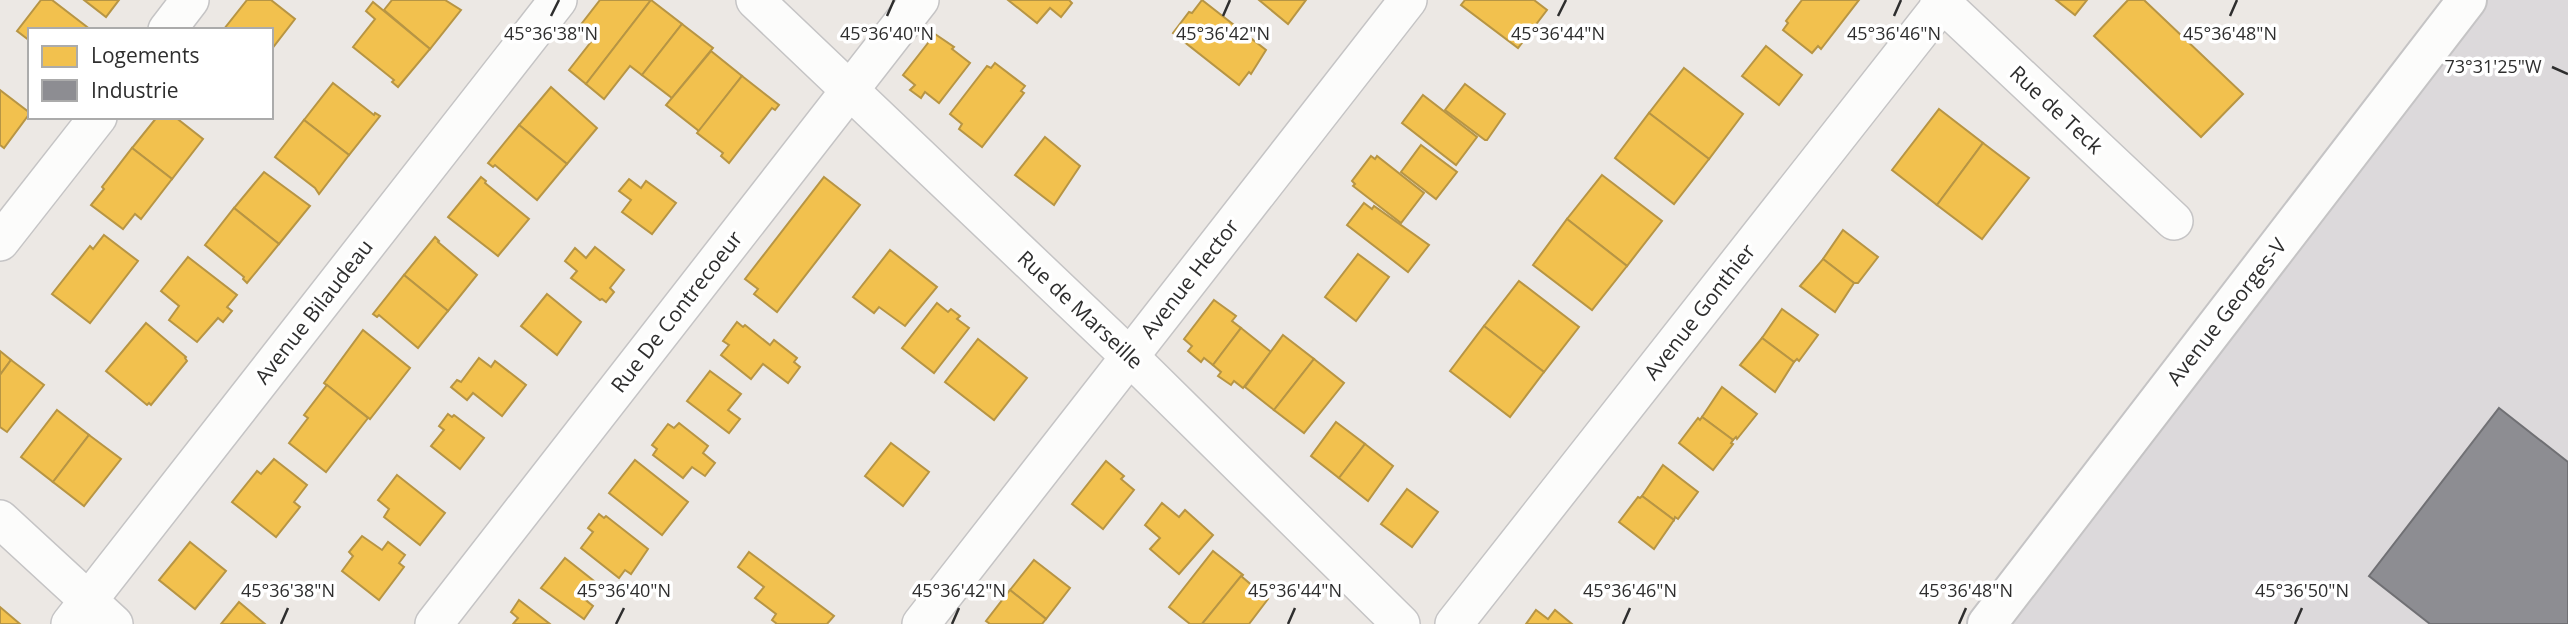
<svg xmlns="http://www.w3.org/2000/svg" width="2568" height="624" font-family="'Open Sans',sans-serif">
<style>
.industrial{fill:#dcd9db}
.homes{fill:#f2c14e;stroke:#b79544;stroke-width:2}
.industry{fill:#8d8d92;stroke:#707074;stroke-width:2}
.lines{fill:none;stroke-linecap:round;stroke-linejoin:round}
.street-casing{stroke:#c5c4c5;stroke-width:40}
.secondary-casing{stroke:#c5c4c5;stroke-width:42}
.street{stroke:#fcfcfb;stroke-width:37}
.secondary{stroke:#fcfcfb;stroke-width:38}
.ticks{fill:none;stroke:#2e2e2e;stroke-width:2.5}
.labels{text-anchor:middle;stroke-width:7;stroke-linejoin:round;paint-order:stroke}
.street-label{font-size:21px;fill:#2e2e2e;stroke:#fff}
.ticks-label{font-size:18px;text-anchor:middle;fill:#2e2e2e;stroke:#fff;stroke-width:7;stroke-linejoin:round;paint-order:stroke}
</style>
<rect width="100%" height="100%" fill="#ece8e4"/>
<path class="industrial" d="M2485,0H2568V624H2005Z"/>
<g class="homes">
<path d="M41,0H52L91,30H30V41L17,31Z"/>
<path d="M84,0H119L106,17Z"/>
<path d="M247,0H271L295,19L271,50V30L224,29Z"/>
<path d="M392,0H445L461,10L430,49L384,10Z"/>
<path d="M600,0H651L586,84L569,70L594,38L579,27Z"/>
<path d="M651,0L682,24L642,75L630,66L604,99L586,84Z"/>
<path d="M1008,0H1069L1072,3L1061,17L1050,8L1037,23Z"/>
<path d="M1202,0L1266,50L1251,74L1249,72L1239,85L1173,33L1189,12L1192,13Z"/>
<path d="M1259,0H1306L1288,24Z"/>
<path d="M1465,0H1534L1547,10L1518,48L1461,5Z"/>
<path d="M1802,0H1859L1821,49L1818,46L1812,53L1783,30L1788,23L1786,21Z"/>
<path d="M2056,0H2087L2075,15Z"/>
<path d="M2128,0H2144L2243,94L2201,137L2094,36Z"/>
<path d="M373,2L430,49L398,87L392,82L394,80L353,47L375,19L366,11Z"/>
<path d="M682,24L713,48L672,98L642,75Z"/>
<path d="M935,34L954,47L952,49L970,63L939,103L925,92L921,98L910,90L915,85L903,75Z"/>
<path d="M1766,46L1802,75L1779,105L1742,76Z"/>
<path d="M711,51L742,76L699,131L666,105Z"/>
<path d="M995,63L1025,86L1021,91L1024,93L982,147L959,129L962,124L950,114L987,66L991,68Z"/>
<path d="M1684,68L1743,114L1709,159L1649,113Z"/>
<path d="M742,76L779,105L775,110L772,108L729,163L721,156L723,153L697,133Z"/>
<path d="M333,83L374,115L375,113L380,116L349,155L304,120Z"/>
<path d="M1465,84L1505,114L1487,140H1485L1445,110Z"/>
<path d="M551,87L597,128L567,164L519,125Z"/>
<path d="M0,90L30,113L4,148L0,145Z"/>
<path d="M1423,95L1477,137L1456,165L1402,123Z"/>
<path d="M1939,109L1983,143L1937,205L1892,170Z"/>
<path d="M1649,113L1709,159L1674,204L1615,158Z"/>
<path d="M157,117H175L203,139L172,179L132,148Z"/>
<path d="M304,120L349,155L319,194L315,188L275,157Z"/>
<path d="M519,125L567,164L537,200L495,165L493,167L488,163Z"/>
<path d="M1045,137L1080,166L1054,205L1015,175Z"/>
<path d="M1983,143L2029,178L1982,239L1937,205Z"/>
<path d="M1421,145L1457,172L1436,199L1401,172Z"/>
<path d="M132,148L172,179L141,219L135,214L123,229L91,205L104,189L102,187Z"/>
<path d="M1371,156L1375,159L1377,156L1424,193L1401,223L1353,186L1355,184L1352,181Z"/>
<path d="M264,172L310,206L279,244L234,208Z"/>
<path d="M1602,175L1662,221L1627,266L1567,219Z"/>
<path d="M481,177L486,181L485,183L529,219L498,256L448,217Z"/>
<path d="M824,177L860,205L777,312L754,294L758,289L745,279Z"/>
<path d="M629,179L641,188L646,181L676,203L652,234L622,212L631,200L619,191Z"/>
<path d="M1364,203L1372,209L1374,206L1429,245L1408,272L1347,225Z"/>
<path d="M234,208L279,244L247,283L243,279L244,277L205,245Z"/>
<path d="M1567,219L1627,266L1592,310L1533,265Z"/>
<path d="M1843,230L1878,257L1858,283H1854L1823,259Z"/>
<path d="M104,235L138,261L90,323L52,294L90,246L93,249Z"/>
<path d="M435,237L439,241L438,242L477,275L448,311L404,275Z"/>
<path d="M595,247L624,270L610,288L614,292L606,302L602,299L600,300L571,278L577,271L565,261L575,248L586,258Z"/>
<path d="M890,250L937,287L905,326L879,307L874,313L853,297Z"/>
<path d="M1358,254L1389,277L1356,321L1325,297Z"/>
<path d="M188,257L237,295L227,307L232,311L223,322L218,318L197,342L169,320L179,306L161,291Z"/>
<path d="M1823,259L1854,283L1835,312L1800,286Z"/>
<path d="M404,275L448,311L418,348L379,315L377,317L373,314Z"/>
<path d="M1519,281L1579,327L1544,372L1484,326Z"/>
<path d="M547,294L581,322L557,355L521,326Z"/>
<path d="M1214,300L1236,316L1232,321L1241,328L1213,365L1204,358L1201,362L1188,351L1192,346L1184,339Z"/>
<path d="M937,303L948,312L951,309L960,316L957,319L969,328L934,373L902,348Z"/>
<path d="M1782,309L1818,335L1799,361L1797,359L1794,362L1762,338Z"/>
<path d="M737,322L743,327L745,325L770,345L774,340L797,358L794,362L800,367L788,383L763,364L751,379L721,355L729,345L723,341Z"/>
<path d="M146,323L186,357L185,358L187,361L151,405L149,403L147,405L106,371Z"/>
<path d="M1484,326L1544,372L1510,417L1450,371Z"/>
<path d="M1241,328L1271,352L1243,388L1234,381L1231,385L1218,376L1221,372L1213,365Z"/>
<path d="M363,330L410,368L370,419L324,383Z"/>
<path d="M1283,335L1314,359L1274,410L1245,387Z"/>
<path d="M1762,338L1794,362L1775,392L1740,365Z"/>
<path d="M978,339L1027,378L994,420L945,382Z"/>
<path d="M0,351L11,360L0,375Z"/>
<path d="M479,358L491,367L495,361L526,385L502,416L473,393L467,400L451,387L457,380L461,382Z"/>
<path d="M1314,359L1344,383L1304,433L1274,410Z"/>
<path d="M11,360L44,385L7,432L0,427V375Z"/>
<path d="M710,371L741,394L728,410L740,419L729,433L687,401Z"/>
<path d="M327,385L368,418L326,472L289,443L308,418L304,415Z"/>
<path d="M1722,387L1757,414L1737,439L1736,437L1733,440L1702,417Z"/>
<path d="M57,410L89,435L53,482L21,457Z"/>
<path d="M448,414L452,417L454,415L484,438L460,469L431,446L444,430L439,426Z"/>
<path d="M1702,417L1733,440L1731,443L1733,444L1713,470L1679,443L1698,418L1700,420Z"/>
<path d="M1336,422L1365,444L1339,478L1311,456Z"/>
<path d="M679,423L708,446L703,453L715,463L705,476L692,467L683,478L653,455L657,449L652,445L668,424L674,428Z"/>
<path d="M89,435L121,459L84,506L53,482Z"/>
<path d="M891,443L929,472L903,506L865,476Z"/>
<path d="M1365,444L1393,466L1368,501L1339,478Z"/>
<path d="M274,459L307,485L294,502L300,507L276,537L232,502L257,471L261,474Z"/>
<path d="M635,460L688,502L662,535L609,493Z"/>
<path d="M1106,461L1124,476L1121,479L1134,490L1103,529L1072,504Z"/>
<path d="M1663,465L1698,492L1678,519L1675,517L1674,520L1642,496Z"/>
<path d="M397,475L445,513L420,545L384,517L389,509L378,500Z"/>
<path d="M1407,489L1438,512L1412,547L1381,524Z"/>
<path d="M1642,496L1674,520L1654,549L1619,522L1638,497L1640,498Z"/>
<path d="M1162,503L1179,517L1185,510L1213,535L1179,574L1150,549L1160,538L1145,525Z"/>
<path d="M599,514L604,518L606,516L648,549L631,574L625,570L619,578L581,548L593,532L588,528Z"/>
<path d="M362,536L382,550L388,542L405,555L399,563L404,567L379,600L342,571L353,556L349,552Z"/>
<path d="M190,542L226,571L195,609L159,580Z"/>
<path d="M1213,551L1243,575L1202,624H1190L1169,607Z"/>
<path d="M749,552L834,616L827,624H777L772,620L776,614L755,598L764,587L738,567Z"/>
<path d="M565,558L594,581L582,597L593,606L584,619L541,588Z"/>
<path d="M1034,560L1070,588L1046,619L1010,590Z"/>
<path d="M1241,576L1268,599L1249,624H1202Z"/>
<path d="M1010,590L1046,619L1042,624H990L986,621Z"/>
<path d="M519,600L550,624H513L518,618L511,612Z"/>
<path d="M239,602L265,624H221Z"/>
<path d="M0,607L20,624H0Z"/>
<path d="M1536,610L1548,619L1555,610L1572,624H1526Z"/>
</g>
<path class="industry" d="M2499,408L2568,462V624H2430L2369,576Z"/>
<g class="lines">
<defs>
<g id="street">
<path d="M755,0L1130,357L1401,624"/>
<path d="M1939,0L2174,221"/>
<path d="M167,30L190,0"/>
<path d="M0,242L98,117"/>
<path d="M0,519L114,624"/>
<path d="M70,624L558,0"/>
<path d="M434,624L920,0"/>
<path d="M921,624L1408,0"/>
<path d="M1454,624L1945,0"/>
</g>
<path id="secondary" d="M1987,624L2467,0"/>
</defs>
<use href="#street" class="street-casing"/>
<use href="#secondary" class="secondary-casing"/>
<use href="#street" class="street"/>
<use href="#secondary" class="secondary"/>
</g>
<path class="ticks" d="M551,16L559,0M887,16L894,0M1223,16L1230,0M1558,16L1566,0M1894,16L1901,0M2230,16L2237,0M2552,67L2568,74M281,624L288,608M616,624L624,608M952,624L959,608M1288,624L1295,608M1623,624L1630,608M1959,624L1966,608M2295,624L2302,608"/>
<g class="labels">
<g class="street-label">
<text transform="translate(2056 110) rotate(43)" y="7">Rue de Teck</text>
<text transform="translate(1190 279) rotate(-52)" y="7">Avenue Hector</text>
<text transform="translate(1080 310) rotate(43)" y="7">Rue de Marseille</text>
<text transform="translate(314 312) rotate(-52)" y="7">Avenue Bilaudeau</text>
<text transform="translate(677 312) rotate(-52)" y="7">Rue De Contrecoeur</text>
<text transform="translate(1700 312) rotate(-52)" y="7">Avenue Gonthier</text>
<text transform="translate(2227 312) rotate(-52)" y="7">Avenue Georges-V</text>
</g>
</g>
<g class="ticks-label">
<text x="551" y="40">45°36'38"N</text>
<text x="1223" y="40">45°36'42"N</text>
<text x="887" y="40">45°36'40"N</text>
<text x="1558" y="40">45°36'44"N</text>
<text x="1894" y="40">45°36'46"N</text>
<text x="2230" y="40">45°36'48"N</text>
<text x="2493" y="73">73°31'25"W</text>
<text x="288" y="597">45°36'38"N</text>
<text x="624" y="597">45°36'40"N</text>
<text x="959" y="597">45°36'42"N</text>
<text x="1295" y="597">45°36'44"N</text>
<text x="1630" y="597">45°36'46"N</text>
<text x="1966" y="597">45°36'48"N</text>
<text x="2302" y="597">45°36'50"N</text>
</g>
<rect x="28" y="28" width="245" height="91" fill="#ffffff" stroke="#ababab" stroke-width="2"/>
<rect x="42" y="46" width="35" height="21" fill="#f2c14e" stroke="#ababab" stroke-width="2"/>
<text x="91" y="63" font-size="21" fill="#2e2e2e">Logements</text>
<rect x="42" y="80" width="35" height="21" fill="#8d8d92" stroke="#ababab" stroke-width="2"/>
<text x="91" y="98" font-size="21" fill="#2e2e2e">Industrie</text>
</svg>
